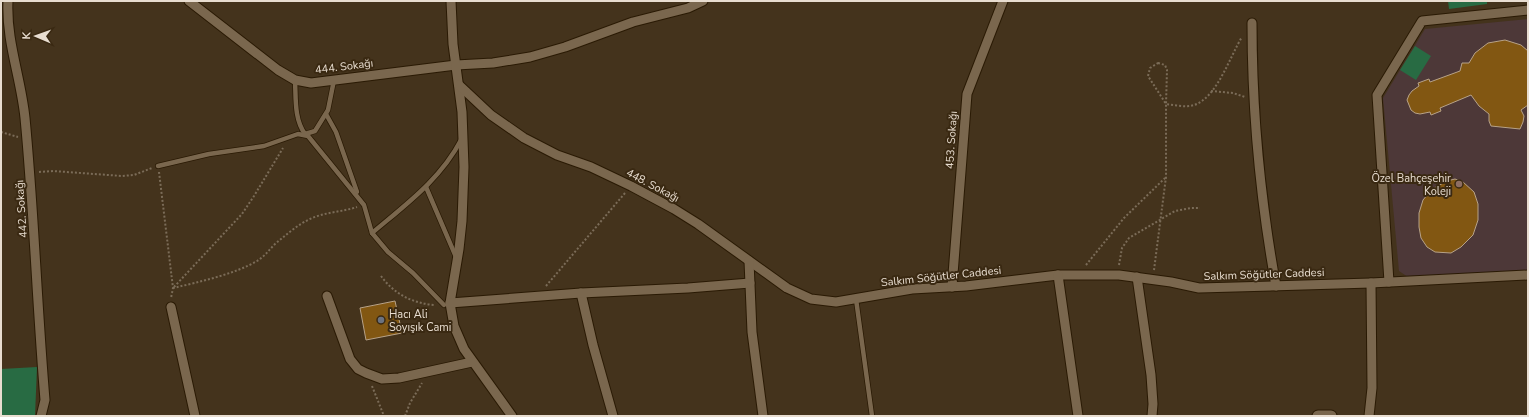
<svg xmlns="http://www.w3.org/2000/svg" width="1529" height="417" font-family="'Nunito Sans',sans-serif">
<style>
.education{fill:#4d3838}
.green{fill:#286b43}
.building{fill:#825712;stroke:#b7a288}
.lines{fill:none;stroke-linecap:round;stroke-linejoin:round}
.service-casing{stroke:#2a1a04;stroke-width:6}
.minor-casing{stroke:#2a1a04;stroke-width:11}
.tertiary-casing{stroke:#2a1a04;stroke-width:13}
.path{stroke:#7b6c58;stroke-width:2;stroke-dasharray:2 2;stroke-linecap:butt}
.service{stroke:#7a674e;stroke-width:4.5}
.minor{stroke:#7a674e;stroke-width:9}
.tertiary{stroke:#7a674e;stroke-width:11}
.education-dot{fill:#8d6e63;stroke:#3a2912;stroke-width:1.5}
.worship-dot{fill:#6b7280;stroke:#3a2912;stroke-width:1.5}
.labels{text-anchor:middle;stroke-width:4;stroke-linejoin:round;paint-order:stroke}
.street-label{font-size:11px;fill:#e8ddd0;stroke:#3a2912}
.poi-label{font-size:11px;fill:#e8ddd0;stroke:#3a2912;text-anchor:end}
</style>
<rect width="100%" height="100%" fill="#44331c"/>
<path class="education" d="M1528,19V270L1408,277L1399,271L1383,98L1425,29Z"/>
<g class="green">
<path d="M1448,1H1487V4L1449,9Z"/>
<path d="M1415,46L1431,56L1416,80L1400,70Z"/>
<path d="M37,367L35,416H1V369Z"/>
</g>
<g class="building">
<path d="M1505,40L1521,45L1528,51V105L1521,110L1524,116L1523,122L1520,129L1491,126L1489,121V114L1479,106L1471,95L1440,108L1441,111L1431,115L1430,112L1420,114L1415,113L1411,110L1407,100L1409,95L1412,91L1419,86L1418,83L1429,79L1430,82L1460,71L1462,63H1469L1475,53L1488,43Z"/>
<path d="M1455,179L1463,182L1474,192L1478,204V220L1473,235L1461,247L1451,253L1435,252L1427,247L1421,238L1419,227V213L1423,200L1432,189L1447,181Z"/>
<path d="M395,301L402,333L366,340L360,308Z"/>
</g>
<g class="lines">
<defs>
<g id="service">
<path d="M295,80C296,98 294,119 305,134L315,131L328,110L334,80"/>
<path d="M326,114L336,132L357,192"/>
<path d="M158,166L209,154L264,146L298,134L308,136L364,205L372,233L388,252L413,273L444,305"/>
<path d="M426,187L456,257"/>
<path d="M372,233C405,205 440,180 461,140"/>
<path d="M856,299L872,416"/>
</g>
<g id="minor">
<path d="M8,1C6,41 21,78 25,118C34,212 37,306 45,400L41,416"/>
<path d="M189,1L278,70L295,80L311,83L456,65L493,63L530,57L565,47L633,22L688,8L703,1"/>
<path d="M451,1L453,44L462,112L464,167L462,221L459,249L450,303L454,326L464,349L512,416"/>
<path d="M1252,23C1252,112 1260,198 1276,286"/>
<path d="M459,85L491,115L524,138L557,155L591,167L631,186L674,209L698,224L787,288L811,299L836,302L912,289L966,286L1058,275H1119L1171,282L1199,288L1371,283L1528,275"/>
<path d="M749,261L752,332L763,416"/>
<path d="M1058,275L1078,416"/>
<path d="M1137,277L1151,375L1153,404L1152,416"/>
<path d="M1389,282L1377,95L1422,21L1528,10"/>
<path d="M952,287L967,94L1003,1"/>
<path d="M581,293L593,345L613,416"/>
<path d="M327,296L350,359L358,369L366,373L382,379L399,378L472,362"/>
<path d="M450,303L581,293L688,288L750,283"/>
<path d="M171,307L195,416"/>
<path d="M1369,416L1372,388L1371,283"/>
</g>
<path id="tertiary" d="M1318,416H1331"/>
</defs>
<use href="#service" class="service-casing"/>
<use href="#minor" class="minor-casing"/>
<use href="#tertiary" class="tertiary-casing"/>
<g class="path">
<path d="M1158,63L1165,65L1167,70L1166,104L1148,76L1150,68Z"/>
<path d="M1211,91L1233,93L1245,97"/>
<path d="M1,132L18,137"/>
<path d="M39,172L53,171L122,176L134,175L152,168"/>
<path d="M159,172L173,288L171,298"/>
<path d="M1086,265L1124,218L1165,178"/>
<path d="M1119,265L1122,248L1129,238L1175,211L1191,208H1200"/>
<path d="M1154,270L1166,177V104C1175,105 1186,108 1194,105C1217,98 1230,56 1242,37"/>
<path d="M381,276C394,294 412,303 434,305"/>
<path d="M546,286L625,193"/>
<path d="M174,287L242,214L254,196L283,148"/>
<path d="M173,288C199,282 235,274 257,261C265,256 269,250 275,244C286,235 297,225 310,219C325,212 342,212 357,207"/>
<path d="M372,386L384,416"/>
<path d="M405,416L410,403L422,383"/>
</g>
<use href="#service" class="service"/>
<use href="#minor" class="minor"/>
<use href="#tertiary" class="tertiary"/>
</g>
<circle class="education-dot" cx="1459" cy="184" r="4"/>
<circle class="worship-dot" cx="381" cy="320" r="4"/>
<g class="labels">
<g class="street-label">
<text transform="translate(344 66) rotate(-7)" y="4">444. Sokağı</text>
<text transform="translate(951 140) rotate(-86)" y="4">453. Sokağı</text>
<text transform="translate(653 185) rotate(28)" y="4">448. Sokağı</text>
<text transform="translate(21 209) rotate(-94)" y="4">442. Sokağı</text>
<text transform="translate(1264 274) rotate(-2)" y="4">Salkım Söğütler Caddesi</text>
<text transform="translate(941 276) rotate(-6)" y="4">Salkım Söğütler Caddesi</text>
</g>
<g class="poi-label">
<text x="1451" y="182">Özel Bahçeşehir<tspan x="1451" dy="13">Koleji</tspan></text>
<text x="389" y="318" text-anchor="start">Hacı Ali<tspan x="389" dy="13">Soyışık Cami</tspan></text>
</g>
</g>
<rect width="1529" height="417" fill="none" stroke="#e8ddd0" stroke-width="4"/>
<g transform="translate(36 36) rotate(272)" stroke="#3a2912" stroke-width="3" paint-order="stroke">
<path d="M0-3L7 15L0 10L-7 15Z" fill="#e8ddd0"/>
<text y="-6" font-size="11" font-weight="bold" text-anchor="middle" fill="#e8ddd0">K</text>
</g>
</svg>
